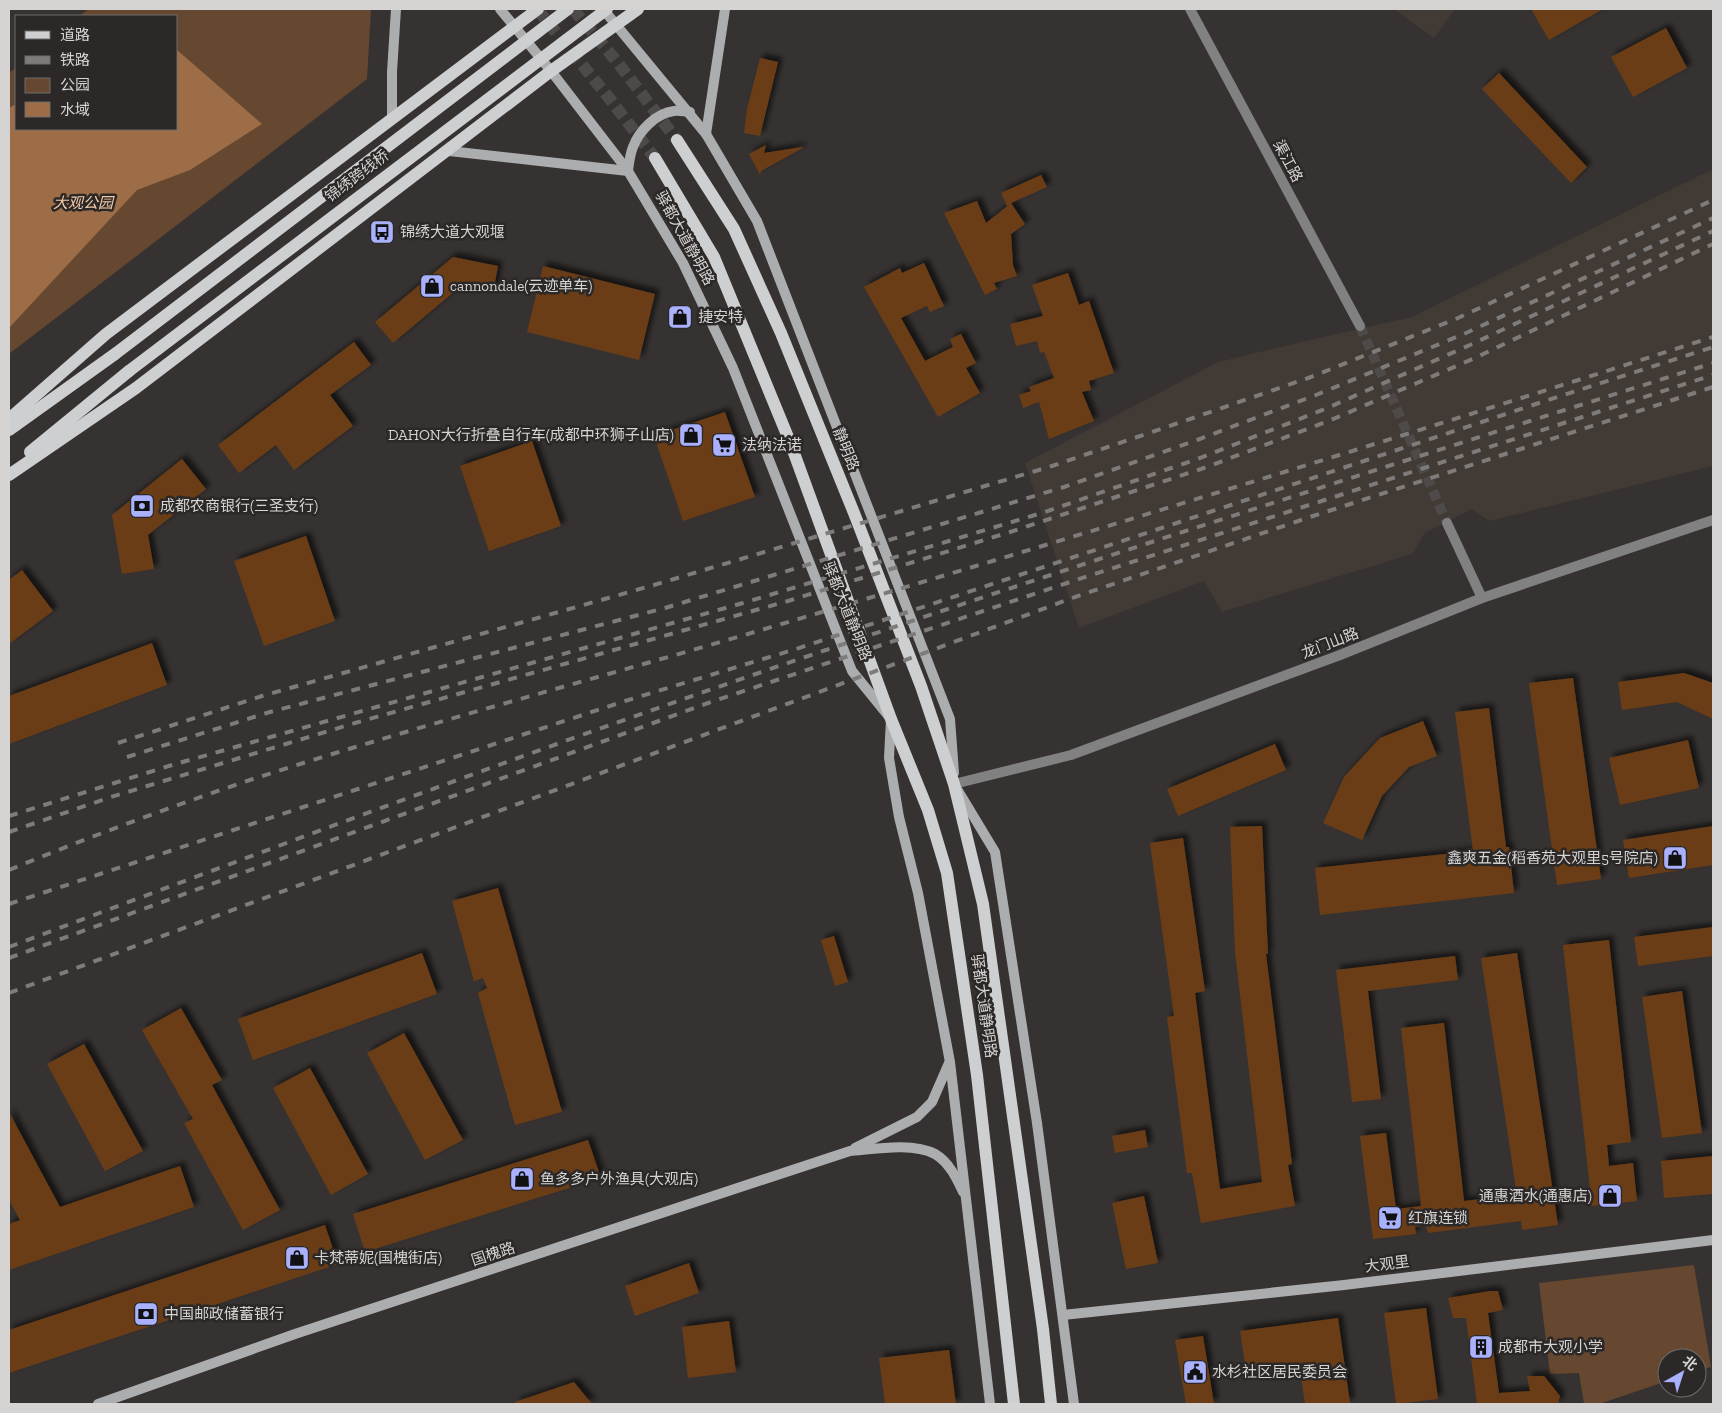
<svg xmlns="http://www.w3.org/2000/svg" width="1722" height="1413" font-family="'Zilla Slab','Noto Sans SC',serif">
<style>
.built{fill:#423a35}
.green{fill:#66472f}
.water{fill:#9d6d47}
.building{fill:#6a3e17;filter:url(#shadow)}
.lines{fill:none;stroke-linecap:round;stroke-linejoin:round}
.street-tunnel{stroke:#4d4a49;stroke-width:10;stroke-dasharray:10 5;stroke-linecap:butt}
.primary-tunnel{stroke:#4d4a49;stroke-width:12;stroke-dasharray:12 6;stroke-linecap:butt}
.street{stroke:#818182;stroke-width:10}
.secondary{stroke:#acadaf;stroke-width:10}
.primary{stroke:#cecfd1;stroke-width:12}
.rail{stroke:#7e7c7b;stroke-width:4;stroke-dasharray:9 9;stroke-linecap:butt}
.primary-bridge{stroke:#cecfd1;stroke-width:12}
.labels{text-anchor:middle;stroke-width:5;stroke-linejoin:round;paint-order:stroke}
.street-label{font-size:15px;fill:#d6d4d3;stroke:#2b2827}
.park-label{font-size:15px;font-style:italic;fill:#f6caa9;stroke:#2b2827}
.poi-label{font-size:15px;fill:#d6d4d3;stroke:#2b2827;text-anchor:start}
</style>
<defs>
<filter id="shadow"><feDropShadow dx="4.5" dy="-4.5" stdDeviation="2.5" flood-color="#0009"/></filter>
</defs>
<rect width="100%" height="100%" fill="#353231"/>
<g class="built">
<path d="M1394,9H1455L1434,38Z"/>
<path d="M1713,169V466L1489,521L1472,509L1425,533L1412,554L1222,612L1204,581L1079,628L1025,463L1218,362L1314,339L1412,317Z"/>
</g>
<g class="green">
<path d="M89,9H371L367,79L9,354V73L16,67V129H176V16H79Z"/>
<path d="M1694,1265L1711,1367L1697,1371V1358H1667V1381L1599,1404H1584L1579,1373L1550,1374L1539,1283Z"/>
</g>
<path class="water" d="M176,49L262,124L190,170L137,190L9,328V108L16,104V129H176Z"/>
<g class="building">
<path d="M1531,9H1603L1549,40Z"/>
<path d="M1666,28L1687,68L1633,97L1611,57Z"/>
<path d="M760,58L778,62L760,136L744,133L747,109Z"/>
<path d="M1499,73L1587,167L1571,183L1482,89Z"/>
<path d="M766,145L764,153L802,147L803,148L761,171L760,175L749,154Z"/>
<path d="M1041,175L1047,187L1011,203L1025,224L1011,234L1013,265L1017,276L994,283L997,289L985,295L944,213L977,201L986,223L1010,204L1007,206L1001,193Z"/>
<path d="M453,257L498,266L493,293L461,286L393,343L375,322Z"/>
<path d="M924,263L944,306L930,312L927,306L901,318L925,361L953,347L950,339L961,334L976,363L966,368L980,393L938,417L864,287L900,268L902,273Z"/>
<path d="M543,266L655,294L639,360L527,332Z"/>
<path d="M1068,273L1079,305L1089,301L1114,373L1089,381L1091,390L1082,392L1094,421L1049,439L1039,402L1023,408L1019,395L1031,391L1029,387L1054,378L1044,352L1040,353L1037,341L1016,346L1010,324L1043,316L1032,285Z"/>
<path d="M354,342L371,365L330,395L353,426L294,470L276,445L239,473L218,445Z"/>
<path d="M725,412L755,497L683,521L654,436Z"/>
<path d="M532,441L561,526L489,551L460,466Z"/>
<path d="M182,459L206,489L148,535L154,569L122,574L112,515Z"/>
<path d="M306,536L335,621L264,646L234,561Z"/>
<path d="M22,570L53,611L9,644V580Z"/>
<path d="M152,643L167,685L9,744V696Z"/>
<path d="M1684,673L1713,683V719L1677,702L1622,710L1618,682Z"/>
<path d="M1573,678L1601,879L1557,885L1529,683Z"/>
<path d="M1489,708L1506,847H1509L1514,893L1320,915L1315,868L1473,851L1455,712Z"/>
<path d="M1423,721L1437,756L1409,767L1382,796L1362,840L1323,823L1344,777L1380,738Z"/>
<path d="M1688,740L1699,788L1620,805L1609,758Z"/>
<path d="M1275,744L1286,770L1178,816L1167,789Z"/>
<path d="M1262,826L1268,954H1266L1292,1164L1288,1165L1295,1206L1201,1223L1192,1173H1187L1167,1017L1174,1016L1150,843L1183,838L1205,991L1195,993L1220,1189L1262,1182L1235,952L1230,827Z"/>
<path d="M1713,826V865L1629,878L1623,840Z"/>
<path d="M498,888L562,1112L515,1125L478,993L487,988L483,978L474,981L452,901Z"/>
<path d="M1713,927V956L1638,966L1634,937Z"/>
<path d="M834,936L848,982L835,986L821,940Z"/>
<path d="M1609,940L1631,1142L1607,1145L1609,1166L1633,1163L1637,1201L1592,1206L1563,945Z"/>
<path d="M422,953L437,994L253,1060L238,1019Z"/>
<path d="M1517,953L1558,1225L1522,1230L1521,1221L1428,1233L1426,1225L1415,1227L1416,1234L1373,1239L1360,1136L1386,1133L1396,1209L1421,1206L1401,1028L1444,1023L1464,1201L1517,1195L1481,958Z"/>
<path d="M1455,956L1458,980L1368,991L1381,1099L1352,1102L1336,970Z"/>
<path d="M1682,991L1702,1133L1662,1138L1642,997Z"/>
<path d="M181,1008L222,1080L212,1085L280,1210L243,1230L184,1123L193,1119L142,1030Z"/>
<path d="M404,1033L463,1140L425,1160L367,1053Z"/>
<path d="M84,1044L143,1151L105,1171L47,1064Z"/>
<path d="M310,1068L368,1174L331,1195L273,1088Z"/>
<path d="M9,1112L60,1207L180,1166L194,1207L9,1270V1224L20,1220L9,1200Z"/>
<path d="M1145,1130L1148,1147L1115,1153L1112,1136Z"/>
<path d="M588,1140L601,1178L365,1252L353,1214Z"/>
<path d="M1713,1156V1194L1664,1198L1661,1161Z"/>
<path d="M1144,1196L1158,1263L1126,1269L1112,1203Z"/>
<path d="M325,1225L338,1264L9,1373V1330Z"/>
<path d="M689,1263L699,1293L635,1316L625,1286Z"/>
<path d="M1490,1291H1498L1503,1310L1488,1313L1499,1393L1530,1391L1527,1376H1544L1560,1396L1558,1404H1477L1466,1318H1453L1448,1298Z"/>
<path d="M1426,1308L1438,1399L1396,1404L1384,1313Z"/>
<path d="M1338,1318L1350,1403L1305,1404L1299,1363L1246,1370L1240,1331Z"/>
<path d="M729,1321L736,1372L688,1378L682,1327Z"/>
<path d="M1203,1336L1214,1404H1186L1175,1340Z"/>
<path d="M949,1350L956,1404H885L879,1358Z"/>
<path d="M574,1382L592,1404H515V1402Z"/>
</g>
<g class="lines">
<path class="street-tunnel" d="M1360,326L1447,523"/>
<g class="primary-tunnel">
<path d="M537,9L609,98L655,158"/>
<path d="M573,9L618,63L677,140"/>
</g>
<g class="street">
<path d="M1190,9L1360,326"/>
<path d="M1447,523L1482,598"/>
<path d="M954,784L1071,755L1340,655L1482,598L1713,520"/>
</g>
<g class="secondary">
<path d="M500,9L551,71L628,171L683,263L733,368L852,671L891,719L889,758L899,817L918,893L950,1062L990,1404"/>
<path d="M603,9L706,134L757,221L950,719L954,773"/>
<path d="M392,118V72L396,9"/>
<path d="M706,134L725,9"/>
<path d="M449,151L628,171C629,163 630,154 633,147C639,131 656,113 674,111C679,110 685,112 690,112"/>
<path d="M957,789L995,852L1037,1123L1074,1404"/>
<path d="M855,1148L917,1117L932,1102L949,1063"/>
<path d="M1063,1315L1344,1285L1713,1240"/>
<path d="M98,1404L295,1334L850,1151C874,1149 913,1142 935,1154C949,1162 957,1179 963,1192"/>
</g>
<g class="primary">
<path d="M677,140L734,229L781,333L854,513L921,686L954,784L983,904L1043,1329L1051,1404"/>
<path d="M655,158L714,257L790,442L891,719L928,810L947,873L977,1075L1014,1404"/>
<path d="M9,419L106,334L538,9"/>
<path d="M9,430L115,354"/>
<path d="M30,452L129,371"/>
<path d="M9,475L136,388L551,71L638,9"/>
</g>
<g class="rail">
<path d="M118,743L262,696L654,585L1052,466L1193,418L1311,377L1458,318L1713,200"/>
<path d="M127,757L270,712L665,608L1064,487L1197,440L1316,395L1466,333L1713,218"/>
<path d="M9,816L172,765L743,603L1045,512L1200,458L1325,409L1470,345L1713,231"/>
<path d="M9,832L111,797L355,723L788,601L1010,532L1204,468L1331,420L1475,358L1713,244"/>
<path d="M9,870C89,837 170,807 253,779C432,721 615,674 795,620C1102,529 1408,435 1713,337"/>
<path d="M9,904L625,701L796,649L1539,403L1713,347"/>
<path d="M9,947C280,845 551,743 826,650C1120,550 1417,457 1713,363"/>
<path d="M9,958L708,703L1070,582L1713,375"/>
<path d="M9,993L1075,597L1313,516L1713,387"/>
</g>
<g class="primary-bridge">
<path d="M115,354L568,9"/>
<path d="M129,371L607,9"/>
</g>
</g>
<defs>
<symbol id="bus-square" viewBox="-11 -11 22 22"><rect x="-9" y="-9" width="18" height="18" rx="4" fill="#a9b0fc" stroke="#2b2827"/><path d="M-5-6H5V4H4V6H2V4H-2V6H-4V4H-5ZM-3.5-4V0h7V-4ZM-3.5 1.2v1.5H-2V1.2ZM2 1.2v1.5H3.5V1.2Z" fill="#111"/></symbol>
<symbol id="shop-square" viewBox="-11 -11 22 22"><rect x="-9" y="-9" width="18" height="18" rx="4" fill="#a9b0fc" stroke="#2b2827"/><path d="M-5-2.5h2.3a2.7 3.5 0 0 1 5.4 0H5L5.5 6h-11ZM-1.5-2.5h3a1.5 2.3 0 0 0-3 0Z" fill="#111"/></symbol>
<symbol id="supermarket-square" viewBox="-11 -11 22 22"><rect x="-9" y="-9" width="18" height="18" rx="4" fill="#a9b0fc" stroke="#2b2827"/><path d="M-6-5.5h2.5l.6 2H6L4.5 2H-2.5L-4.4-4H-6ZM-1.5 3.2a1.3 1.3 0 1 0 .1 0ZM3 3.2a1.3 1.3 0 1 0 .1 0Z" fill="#111"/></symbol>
<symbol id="bank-square" viewBox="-11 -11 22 22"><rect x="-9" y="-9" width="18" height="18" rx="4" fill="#a9b0fc" stroke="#2b2827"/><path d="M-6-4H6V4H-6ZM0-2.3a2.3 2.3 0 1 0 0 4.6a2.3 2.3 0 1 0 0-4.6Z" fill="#111"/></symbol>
<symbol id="building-square" viewBox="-11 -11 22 22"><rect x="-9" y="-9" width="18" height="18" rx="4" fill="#a9b0fc" stroke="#2b2827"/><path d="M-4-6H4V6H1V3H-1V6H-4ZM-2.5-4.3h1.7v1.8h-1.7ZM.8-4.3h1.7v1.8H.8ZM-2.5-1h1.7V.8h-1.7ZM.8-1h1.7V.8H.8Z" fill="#111"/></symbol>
<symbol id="civic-square" viewBox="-11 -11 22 22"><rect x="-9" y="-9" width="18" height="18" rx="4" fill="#a9b0fc" stroke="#2b2827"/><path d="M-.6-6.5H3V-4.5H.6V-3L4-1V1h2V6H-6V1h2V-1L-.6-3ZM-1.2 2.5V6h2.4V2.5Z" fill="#111"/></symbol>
</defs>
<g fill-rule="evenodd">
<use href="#bus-square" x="368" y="218" width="28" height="28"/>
<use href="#shop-square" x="418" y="272" width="28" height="28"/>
<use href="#shop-square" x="666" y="303" width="28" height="28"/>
<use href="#shop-square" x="677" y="421" width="28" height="28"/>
<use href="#supermarket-square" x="710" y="431" width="28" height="28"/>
<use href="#bank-square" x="128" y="492" width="28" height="28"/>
<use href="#shop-square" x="1661" y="844" width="28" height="28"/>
<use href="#shop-square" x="508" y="1165" width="28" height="28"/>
<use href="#shop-square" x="1596" y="1182" width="28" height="28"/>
<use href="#supermarket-square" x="1376" y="1204" width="28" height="28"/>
<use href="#shop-square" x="283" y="1244" width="28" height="28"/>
<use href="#bank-square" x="132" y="1300" width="28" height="28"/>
<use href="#building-square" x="1467" y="1333" width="28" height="28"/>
<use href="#civic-square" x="1181" y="1358" width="28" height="28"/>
</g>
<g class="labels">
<g class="street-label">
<text transform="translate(1288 161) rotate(62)" y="5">渠江路</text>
<text transform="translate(357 176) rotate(-37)" y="5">锦绣跨线桥</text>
<text transform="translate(685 238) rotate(61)" y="5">驿都大道静明路</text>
<text transform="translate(846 449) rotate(68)" y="5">静明路</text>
<text transform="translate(847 611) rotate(68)" y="5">驿都大道静明路</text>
<text transform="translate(1330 643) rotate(-21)" y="5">龙门山路</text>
<text transform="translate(984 1006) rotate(82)" y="5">驿都大道静明路</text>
<text transform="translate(493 1254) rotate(-18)" y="5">国槐路</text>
<text transform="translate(1387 1264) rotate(-7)" y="5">大观里</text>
</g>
<g class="park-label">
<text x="83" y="208">大观公园</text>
</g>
<g class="poi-label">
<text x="400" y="237">锦绣大道大观堰</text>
<text x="450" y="291">cannondale(云迹单车)</text>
<text x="698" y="322">捷安特</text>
<text x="674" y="440" text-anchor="end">DAHON大行折叠自行车(成都中环狮子山店)</text>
<text x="742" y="450">法纳法诺</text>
<text x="160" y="511">成都农商银行(三圣支行)</text>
<text x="1658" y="863" text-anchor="end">鑫爽五金(稻香苑大观里5号院店)</text>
<text x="540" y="1184">鱼多多户外渔具(大观店)</text>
<text x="1592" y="1201" text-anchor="end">通惠酒水(通惠店)</text>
<text x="1408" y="1223">红旗连锁</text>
<text x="314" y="1263">卡梵蒂妮(国槐街店)</text>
<text x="164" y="1319">中国邮政储蓄银行</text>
<text x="1498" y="1352">成都市大观小学</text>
<text x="1212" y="1377">水杉社区居民委员会</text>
</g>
</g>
<rect width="1722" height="1413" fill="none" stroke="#d6d4d3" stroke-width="20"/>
<rect x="15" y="15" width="162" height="115" fill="#2b2827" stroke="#6f6d6c"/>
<rect x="25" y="31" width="25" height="8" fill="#cecfd1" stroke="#6f6d6c"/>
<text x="60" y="40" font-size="15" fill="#d6d4d3">道路</text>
<rect x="25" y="56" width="25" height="8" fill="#7e7c7b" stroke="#6f6d6c"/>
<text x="60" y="65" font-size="15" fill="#d6d4d3">铁路</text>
<rect x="25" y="78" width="25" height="15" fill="#66472f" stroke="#6f6d6c"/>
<text x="60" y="90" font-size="15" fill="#d6d4d3">公园</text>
<rect x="25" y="102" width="25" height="15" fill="#9d6d47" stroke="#6f6d6c"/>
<text x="60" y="115" font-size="15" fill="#d6d4d3">水域</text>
<g transform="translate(1682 1373) rotate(39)"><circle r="24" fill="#2b2827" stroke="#6f6d6c"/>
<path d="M0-4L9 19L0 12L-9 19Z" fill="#a9b0fc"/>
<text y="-8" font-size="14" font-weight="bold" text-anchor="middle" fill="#d6d4d3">北</text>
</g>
</svg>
